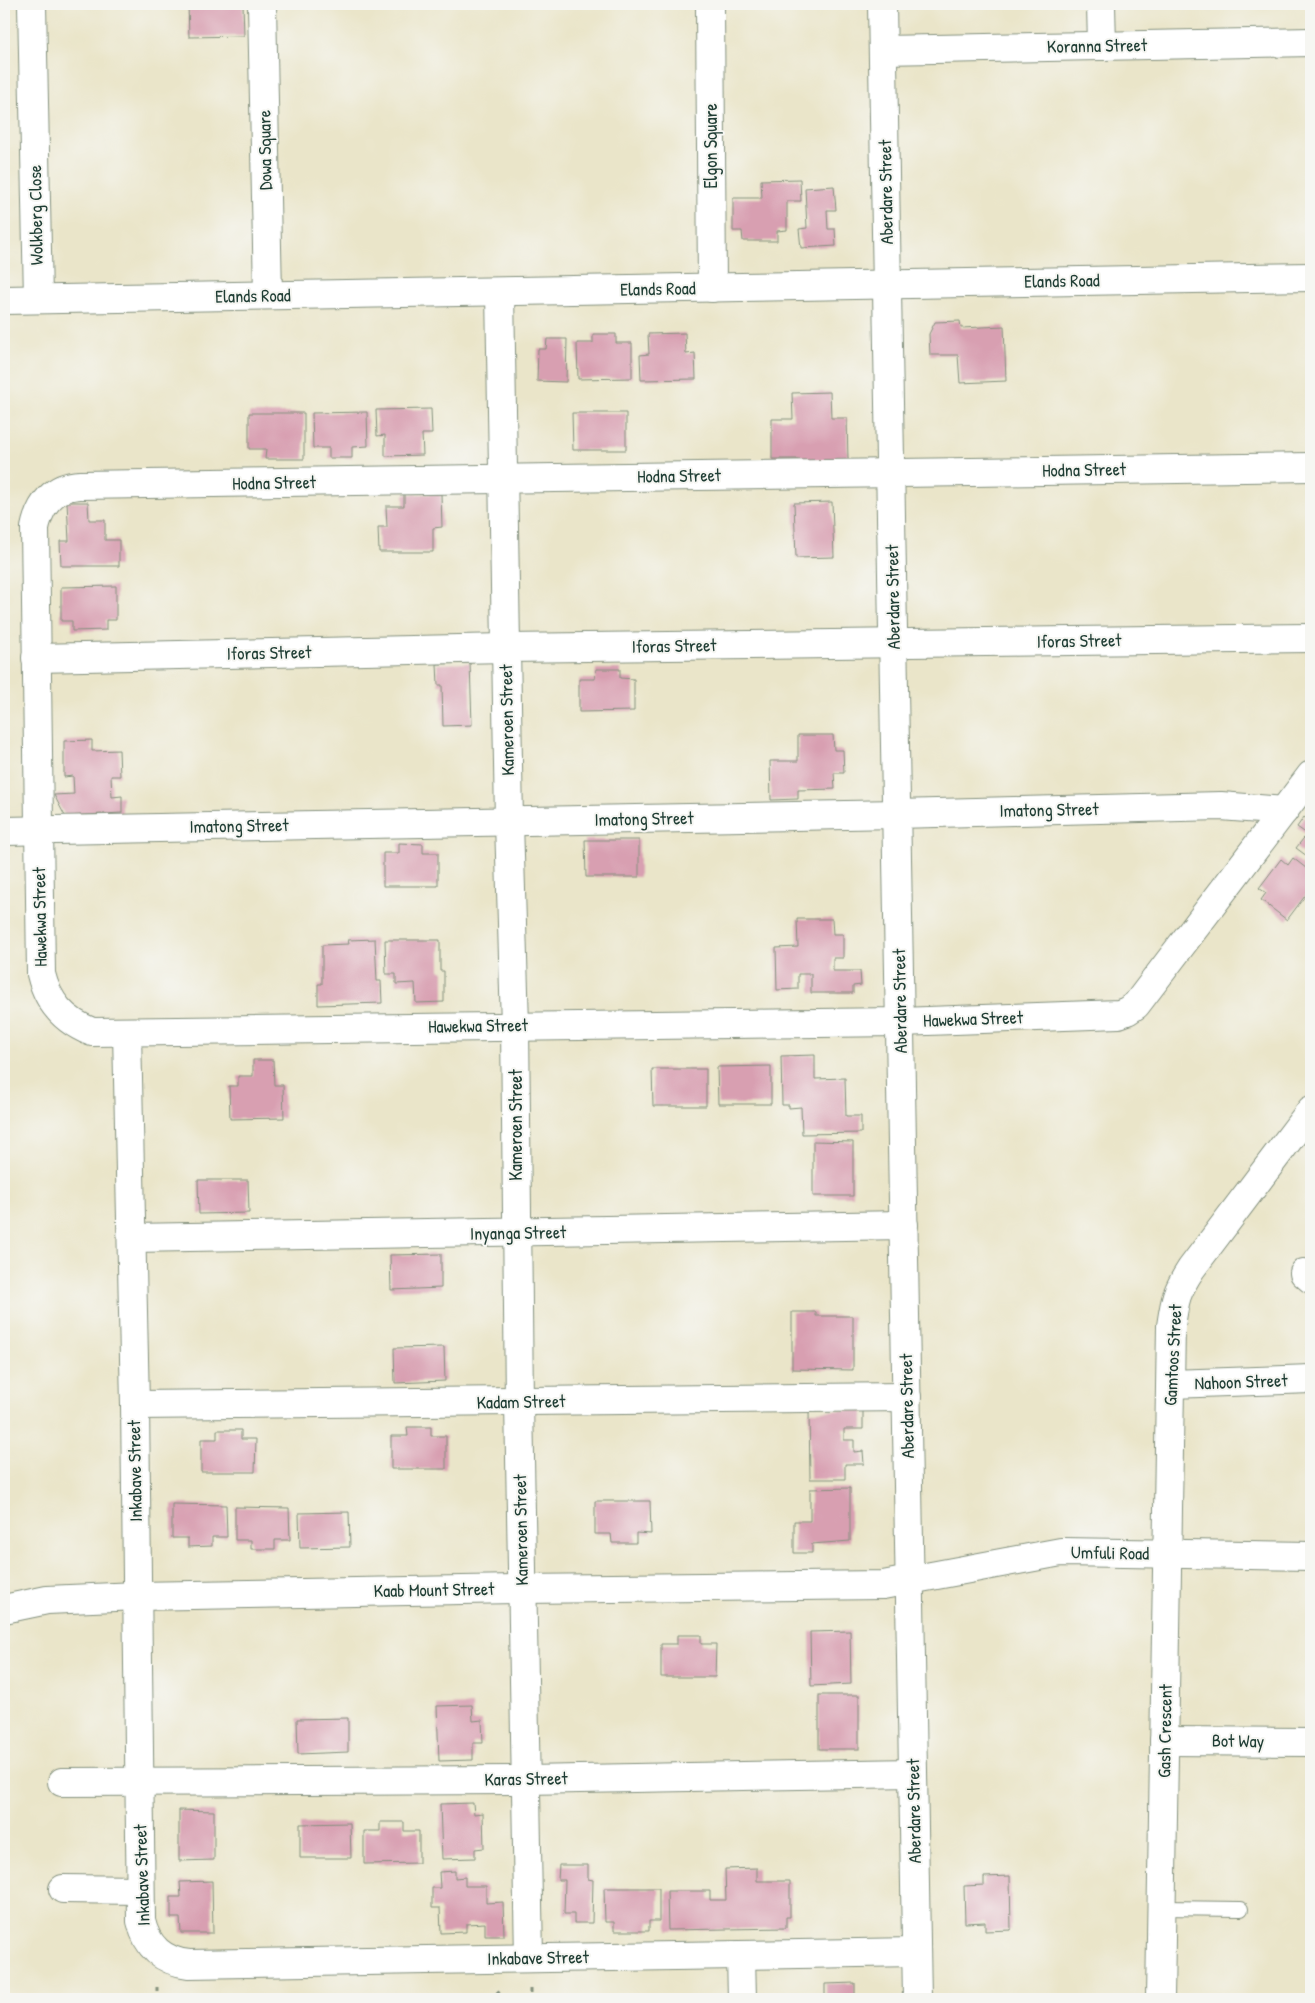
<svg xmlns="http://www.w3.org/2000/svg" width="1315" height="2003" font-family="'Patrick Hand',sans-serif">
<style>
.building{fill:#d89fb1}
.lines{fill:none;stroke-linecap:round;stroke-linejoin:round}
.service-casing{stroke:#84917e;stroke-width:16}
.minor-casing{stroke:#84917e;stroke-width:30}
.tertiary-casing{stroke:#84917e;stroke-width:30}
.path{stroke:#84917e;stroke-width:3;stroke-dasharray:4 4;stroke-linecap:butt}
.service{stroke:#fff;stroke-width:14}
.minor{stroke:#fff;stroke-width:28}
.tertiary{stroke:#fff;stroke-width:28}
.labels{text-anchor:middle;stroke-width:4;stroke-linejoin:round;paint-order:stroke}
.street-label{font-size:18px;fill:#1f3d34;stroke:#f6f6f2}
</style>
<rect width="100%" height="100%" fill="#f6f6f2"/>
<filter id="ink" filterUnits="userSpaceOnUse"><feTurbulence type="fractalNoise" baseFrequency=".02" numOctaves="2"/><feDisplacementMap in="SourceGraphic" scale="10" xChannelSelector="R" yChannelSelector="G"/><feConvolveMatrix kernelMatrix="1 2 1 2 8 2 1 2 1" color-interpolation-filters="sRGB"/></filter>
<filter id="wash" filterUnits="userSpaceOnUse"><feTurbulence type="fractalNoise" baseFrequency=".0096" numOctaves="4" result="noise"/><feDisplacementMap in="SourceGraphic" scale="20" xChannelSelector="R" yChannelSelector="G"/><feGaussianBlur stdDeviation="1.12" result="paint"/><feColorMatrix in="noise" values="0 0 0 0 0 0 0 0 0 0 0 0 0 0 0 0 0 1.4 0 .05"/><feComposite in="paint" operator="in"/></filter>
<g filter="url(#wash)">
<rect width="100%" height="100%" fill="#eae5c9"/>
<g id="blocks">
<g class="building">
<path d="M188,4H243L244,36L189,37Z"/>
<path d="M800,179L801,201H787V230L777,231V241H743L742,231H733V198H762L761,180Z"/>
<path d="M834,186L836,210H827L828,229H835L836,246L801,248L799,229L807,228L805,188Z"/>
<path d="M960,321L961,328L1004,326L1006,381L960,383L958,355H930L929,334L935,322Z"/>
<path d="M685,333L686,354L695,353L696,379L641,380L640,355L649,354L648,334Z"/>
<path d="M593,334H616V343H632V378L578,379L577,343H593Z"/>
<path d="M547,339H567L566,382L537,381L538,349H546Z"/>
<path d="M830,392L831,418H847L848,460L797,461V459H772V419H793L792,393Z"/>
<path d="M431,409L432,434H422L423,455L385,456V435L377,436L376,410Z"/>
<path d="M367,412L368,446L352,447V458H329V448H313L312,413Z"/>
<path d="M249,413H304V459H265L266,449H249Z"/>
<path d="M572,413H626V450H573Z"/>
<path d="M404,494H441L442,527L433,528V552H379L378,527H387L386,506H404Z"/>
<path d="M67,502H88L89,520H105V540H119V566H61L60,541H69Z"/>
<path d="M832,502L834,557L796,558L794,503Z"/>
<path d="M116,586V620H106V630L72,631V621H61V587Z"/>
<path d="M470,663L472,725L443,726L442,685H438L437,664Z"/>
<path d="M596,669H620V678L634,679V711L579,712V679H595Z"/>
<path d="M798,735H833L834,750H843L844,773H834L835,789L798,790V799L771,800L770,761H798Z"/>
<path d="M92,740V751L119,750L120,776H111L112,797L122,796V813L65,816L54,795L74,794L73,776L64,777V741Z"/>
<path d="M1304,817L1309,821L1311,818V859L1296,848L1307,834L1297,827Z"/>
<path d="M585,840H639V877H586Z"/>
<path d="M399,843L423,844V853H438V886H383V853H399Z"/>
<path d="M1293,858L1311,872V888L1287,920L1261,900L1266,893L1259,888L1281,859L1288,865Z"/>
<path d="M797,919H832L833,934H843V958H833V971H860L861,985L853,986V993H811V974H798V989L777,990L776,948L798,947Z"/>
<path d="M375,939L377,981H381L382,1003L318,1005V984H322V945L349,944L348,940Z"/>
<path d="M385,940H440V971H444V1002L416,1003L415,983L396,984V974H386Z"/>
<path d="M815,1055V1079L845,1078L846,1116H861V1133L802,1134L801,1107L789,1108V1105H782L781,1056Z"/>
<path d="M253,1060H273L274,1085H283L284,1118L230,1119L229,1086H238V1076H253Z"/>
<path d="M771,1066V1104H718L717,1067Z"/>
<path d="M652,1069H706V1106H653Z"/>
<path d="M813,1141L853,1142V1196H813Z"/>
<path d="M198,1180H248L249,1213L199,1214Z"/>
<path d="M441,1254V1288L391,1290L390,1255Z"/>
<path d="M792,1312H816V1316H853V1370L792,1369Z"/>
<path d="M444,1347L445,1381L395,1383L394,1348Z"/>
<path d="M863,1410V1429H844V1440H854V1452L863,1451L864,1464H845V1479H810L809,1411Z"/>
<path d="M407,1427H431V1436H446V1469H391V1436H408Z"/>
<path d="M217,1430H241V1439H256L255,1472H201V1439H217Z"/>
<path d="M850,1488V1541L812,1544V1553H794V1521H810V1489Z"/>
<path d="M595,1501H650L651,1534L636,1533V1543H612L611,1534H595Z"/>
<path d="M172,1504L226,1505L227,1537H212V1546L188,1547V1538H172Z"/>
<path d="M235,1507L289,1508L290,1540H275V1549H251V1540H235Z"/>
<path d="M349,1512L350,1547L300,1548L299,1513Z"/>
<path d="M850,1631L851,1684L811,1686L810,1632Z"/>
<path d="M677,1635H701V1644H716L715,1677H661V1644H677Z"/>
<rect x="819" y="1695" width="40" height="54"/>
<path d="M472,1705L473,1721L482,1720L483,1743H473V1760L439,1761L437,1706Z"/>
<path d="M348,1718V1752L298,1754L297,1719Z"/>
<path d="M473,1803L474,1814L483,1813L484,1848L475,1849V1858L442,1859L440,1804Z"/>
<path d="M179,1810L214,1811V1860L179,1861Z"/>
<path d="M380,1822H404V1831H419V1863L364,1864V1831H380Z"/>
<path d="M350,1823L351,1858H300V1824Z"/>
<path d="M559,1865H588V1879L593,1880L592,1923H574V1914H564L565,1880H558Z"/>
<path d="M757,1868V1881H790V1917H786V1928L668,1930L667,1891H710V1900H726L725,1869Z"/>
<path d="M455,1871V1878L465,1877V1886H486V1903L503,1902L504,1936H485V1923L466,1924V1932L441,1933L440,1908H432V1888H440L439,1872Z"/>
<path d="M1010,1876L1011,1930L985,1931V1922L965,1923L964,1886L984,1885V1877Z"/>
<path d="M212,1881L213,1933H181L180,1918H171V1897H181L180,1882Z"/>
<path d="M604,1888H659V1921H649V1931H614V1922H605Z"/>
<path d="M855,1983V1999H825V1984Z"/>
</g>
</g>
</g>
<g filter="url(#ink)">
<use href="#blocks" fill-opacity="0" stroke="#84917e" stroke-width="1"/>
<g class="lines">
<defs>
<path id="service" d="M1162,1908L1241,1909"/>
<g id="minor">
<path d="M32,4L38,299"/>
<path d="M262,4L268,295"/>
<path d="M710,4L712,288"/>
<path d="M882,4L917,1999"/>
<path d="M1101,4L1102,46"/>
<path d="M883,50L1311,42"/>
<path d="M500,292L509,822L515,1025L519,1402L529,1958"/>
<path d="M1311,467L80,485C54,486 40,504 35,528L41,974C48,1003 64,1021 92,1032L900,1022L1119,1014L1127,1011L1136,1005L1311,775"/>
<path d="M36,658L506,648L1311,638"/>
<path d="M4,831L897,814L1221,806L1284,811"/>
<path d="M127,1032L135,1405L141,1921C147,1947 163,1961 189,1964L916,1952"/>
<path d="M132,1238L904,1225"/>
<path d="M1304,1273L1311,1279"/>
<path d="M1171,1384L1311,1379"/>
<path d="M135,1405L907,1397"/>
<path d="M4,1609L47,1600L137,1596L522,1589L883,1585L1061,1552L1311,1556"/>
<path d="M1164,1741L1311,1742"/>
<path d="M62,1782L526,1780L913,1773"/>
<path d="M63,1889L140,1890"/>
<path d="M741,1955L742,1999"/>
<path d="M1160,1999L1171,1326C1175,1299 1176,1292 1191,1269L1311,1110"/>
</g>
<path id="tertiary" d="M4,300L1311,277"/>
</defs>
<use href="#service" class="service-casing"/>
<use href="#minor" class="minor-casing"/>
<use href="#tertiary" class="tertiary-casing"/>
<g class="path">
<path d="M157,1987V1999"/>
<path d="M530,1989V1999"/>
<path d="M491,1999L500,1990"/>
</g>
<use href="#service" class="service"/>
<use href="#minor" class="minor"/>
<use href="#tertiary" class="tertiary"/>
</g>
</g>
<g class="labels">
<g class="street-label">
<text transform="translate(1097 46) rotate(-1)" y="6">Koranna Street</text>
<text transform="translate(711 146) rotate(-90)" y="6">Elgon Square</text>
<text transform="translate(265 150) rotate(-91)" y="6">Dowa Square</text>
<text transform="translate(886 192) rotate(-91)" y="6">Aberdare Street</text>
<text transform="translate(36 215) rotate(-91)" y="6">Wolkberg Close</text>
<text transform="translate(1062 281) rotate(-1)" y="6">Elands Road</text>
<text transform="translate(658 289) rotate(-1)" y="6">Elands Road</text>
<text transform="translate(253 296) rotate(-1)" y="6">Elands Road</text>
<text transform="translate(1084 470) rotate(-1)" y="6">Hodna Street</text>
<text transform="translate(679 476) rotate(-1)" y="6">Hodna Street</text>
<text transform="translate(274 483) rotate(-1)" y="6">Hodna Street</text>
<text transform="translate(893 597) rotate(-91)" y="6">Aberdare Street</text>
<text transform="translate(1079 641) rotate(-1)" y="6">Iforas Street</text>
<text transform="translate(674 646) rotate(-1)" y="6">Iforas Street</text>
<text transform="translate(269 653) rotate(-1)" y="6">Iforas Street</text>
<text transform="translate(507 720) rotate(-91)" y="6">Kameroen Street</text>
<text transform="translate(1049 810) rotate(-1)" y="6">Imatong Street</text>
<text transform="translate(644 819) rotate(-1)" y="6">Imatong Street</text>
<text transform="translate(239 826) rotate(-1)" y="6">Imatong Street</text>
<text transform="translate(40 917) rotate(-91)" y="6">Hawekwa Street</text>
<text transform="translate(900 1001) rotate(-91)" y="6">Aberdare Street</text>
<text transform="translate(973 1019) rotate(-2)" y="6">Hawekwa Street</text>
<text transform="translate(478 1026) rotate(-1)" y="6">Hawekwa Street</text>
<text transform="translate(516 1125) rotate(-90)" y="6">Kameroen Street</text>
<text transform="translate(518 1233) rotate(-1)" y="6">Inyanga Street</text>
<text transform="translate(1173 1355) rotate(-87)" y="6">Gamtoos Street</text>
<text transform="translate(1241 1382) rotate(-2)" y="6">Nahoon Street</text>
<text transform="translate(521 1402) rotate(-1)" y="6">Kadam Street</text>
<text transform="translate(907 1406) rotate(-91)" y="6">Aberdare Street</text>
<text transform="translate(135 1471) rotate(-91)" y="6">Inkabave Street</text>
<text transform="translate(521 1530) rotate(-91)" y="6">Kameroen Street</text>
<text transform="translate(1110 1553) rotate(1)" y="6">Umfuli Road</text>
<text transform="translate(434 1590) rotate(-1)" y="6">Kaab Mount Street</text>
<text transform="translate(1165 1731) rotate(-89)" y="6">Gash Crescent</text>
<text transform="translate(1238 1741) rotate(1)" y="6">Bot Way</text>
<text transform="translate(526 1779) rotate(-1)" y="6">Karas Street</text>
<text transform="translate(914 1811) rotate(-91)" y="6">Aberdare Street</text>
<text transform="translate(142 1875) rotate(-92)" y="6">Inkabave Street</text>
<text transform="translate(538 1958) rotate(-1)" y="6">Inkabave Street</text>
</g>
</g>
<rect width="1315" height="2003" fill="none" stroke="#f6f6f2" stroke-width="20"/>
</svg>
